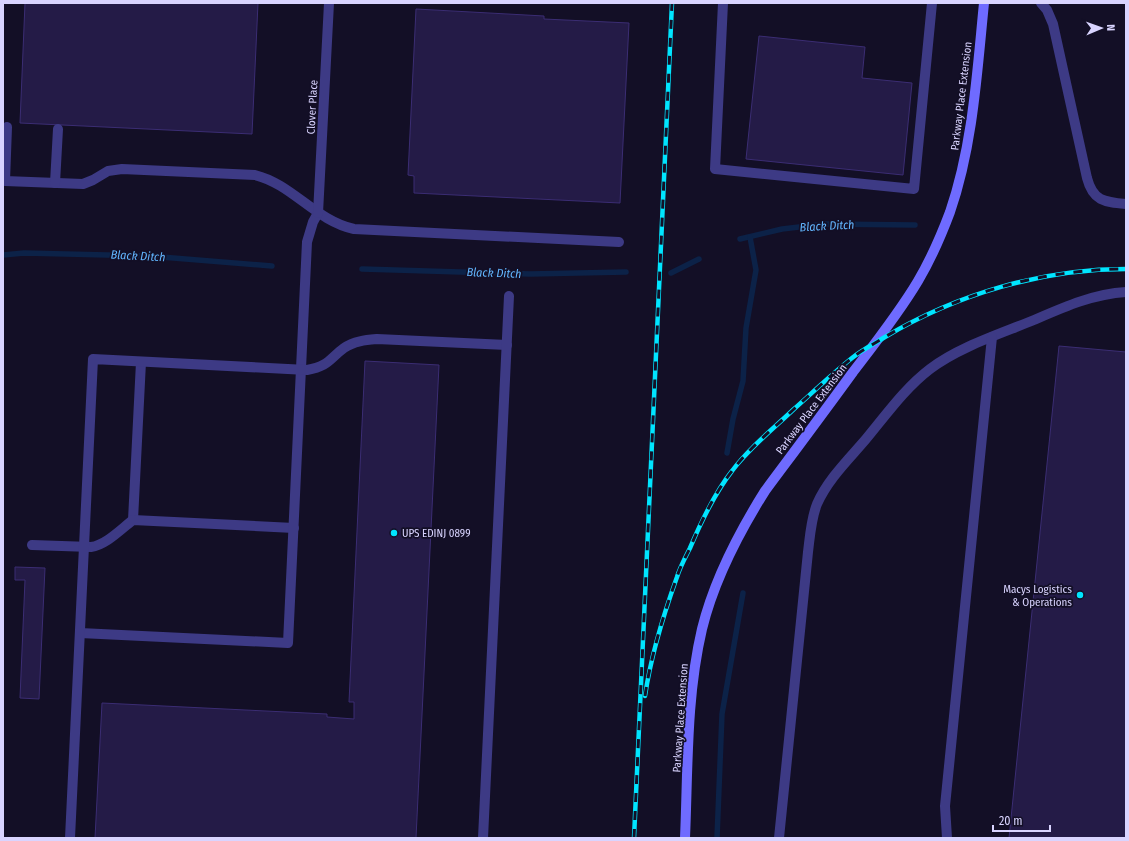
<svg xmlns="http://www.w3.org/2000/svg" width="1129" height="841" font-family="'Fira Sans Condensed',sans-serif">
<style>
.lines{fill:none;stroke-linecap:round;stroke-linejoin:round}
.stream{stroke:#0c2248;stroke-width:5.5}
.building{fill:#241b47;stroke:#3b2d73}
.lane{stroke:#3d3a85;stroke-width:10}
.street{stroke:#3d3a85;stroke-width:10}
.secondary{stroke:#6f6bff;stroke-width:10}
.rail-casing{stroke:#00e5ff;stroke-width:4.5}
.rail{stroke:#130f26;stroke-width:3;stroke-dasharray:9;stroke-linecap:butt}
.poi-dot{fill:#00e5ff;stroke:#130f26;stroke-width:1.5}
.labels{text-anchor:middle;stroke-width:3.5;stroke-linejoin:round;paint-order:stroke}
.street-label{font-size:11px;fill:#d9d4ff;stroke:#130f26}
.poi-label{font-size:11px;fill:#d9d4ff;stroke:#130f26;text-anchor:start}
.water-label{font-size:12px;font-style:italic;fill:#62b6ff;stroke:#130f26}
</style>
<rect width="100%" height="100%" fill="#130f26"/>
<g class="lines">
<g class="stream">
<path d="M740,239L782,229L825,224L915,225"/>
<path d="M3,255L24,253L149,256L272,266"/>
<path d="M362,269L530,274L626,272"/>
<path d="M671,273L699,259"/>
<path d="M727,453L733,419L743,381L746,328L756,270L750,237"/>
<path d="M717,838L722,714L743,593"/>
</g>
</g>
<g class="building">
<path d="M25,3H258L252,134L20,123Z"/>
<path d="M416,9L544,16V19L629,23L620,203L414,193V176L408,175Z"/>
<path d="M759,36L865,47L862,78L912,83L903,175L746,159Z"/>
<path d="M1059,346L1126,352V351V838H1009Z"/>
<path d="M365,361L439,365L416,838H95L102,703L327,714V717L354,719V702H349Z"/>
<path d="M15,567L45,568L39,699L20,698L25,580H15Z"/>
</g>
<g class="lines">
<g class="lane">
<path d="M723,3L715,169L914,189L932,3"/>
<path d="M1041,3L1047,10L1053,24L1087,178C1093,201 1104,202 1126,204"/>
<path d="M7,127L5,181L83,184L93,180L108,171L122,169L255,175C292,184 316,221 354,229L619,242"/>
<path d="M55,183L58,129"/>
<path d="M133,520L141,362"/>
<path d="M32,545L91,547C106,545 121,529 133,520L294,528"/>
<path d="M80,633L288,643L307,242L313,222L318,213"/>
<path d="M70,838L93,359L307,370C329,366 329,359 344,348C354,341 366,340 377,339L507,345"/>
<path d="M483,838L509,296"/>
<path d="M779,838L808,552C810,536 811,519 817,504C828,479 849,459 866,439C886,415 905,388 930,369C959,347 1000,334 1034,320C1064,307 1093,294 1126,292"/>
<path d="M947,838L945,806L992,337"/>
</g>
<path class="street" d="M318,213L329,3"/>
<path class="secondary" d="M685,838C688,769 686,697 702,629C714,580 738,534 765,491C794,452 824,412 853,372C876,342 899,313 918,281C931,259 941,236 950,212C973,145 977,73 984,3"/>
<defs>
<g id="rail">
<path d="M645,696C651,655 663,616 677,577C680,567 685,558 690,548C701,522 714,494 732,471C749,448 773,429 794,409C813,392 832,374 852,358C862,350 874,344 885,337C957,294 1042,269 1126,269"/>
<path d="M634,838L672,3"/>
</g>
</defs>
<use href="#rail" class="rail-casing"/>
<use href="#rail" class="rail"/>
</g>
<g class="poi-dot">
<circle cx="394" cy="533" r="4"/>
<circle cx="1080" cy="595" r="4"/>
</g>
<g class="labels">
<g class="street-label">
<text transform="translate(961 96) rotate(-83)" y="4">Parkway Place Extension</text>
<text transform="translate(312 107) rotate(-87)" y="4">Clover Place</text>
<text transform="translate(811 409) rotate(-53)" y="4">Parkway Place Extension</text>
<text transform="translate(680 718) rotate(-86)" y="4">Parkway Place Extension</text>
</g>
<g class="poi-label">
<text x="402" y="537">UPS EDINJ 0899</text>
<text x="1072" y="593" text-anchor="end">Macys Logistics<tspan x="1072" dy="13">&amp; Operations</tspan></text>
</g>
<g class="water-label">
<text transform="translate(827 226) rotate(-3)" y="4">Black Ditch</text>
<text transform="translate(138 256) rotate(3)" y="4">Black Ditch</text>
<text transform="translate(494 273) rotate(2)" y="4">Black Ditch</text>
</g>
</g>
<rect width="1129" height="841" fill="none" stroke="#d9d4ff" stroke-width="8"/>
<g transform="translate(1101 28) rotate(88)" stroke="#130f26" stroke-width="3" paint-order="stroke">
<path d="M0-3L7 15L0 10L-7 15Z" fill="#d9d4ff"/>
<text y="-6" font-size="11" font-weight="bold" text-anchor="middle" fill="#d9d4ff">N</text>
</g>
<path d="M993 825v6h57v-6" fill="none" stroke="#d9d4ff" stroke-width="2"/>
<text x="999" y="825" font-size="12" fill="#d9d4ff" stroke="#130f26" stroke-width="3" paint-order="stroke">20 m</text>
</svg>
